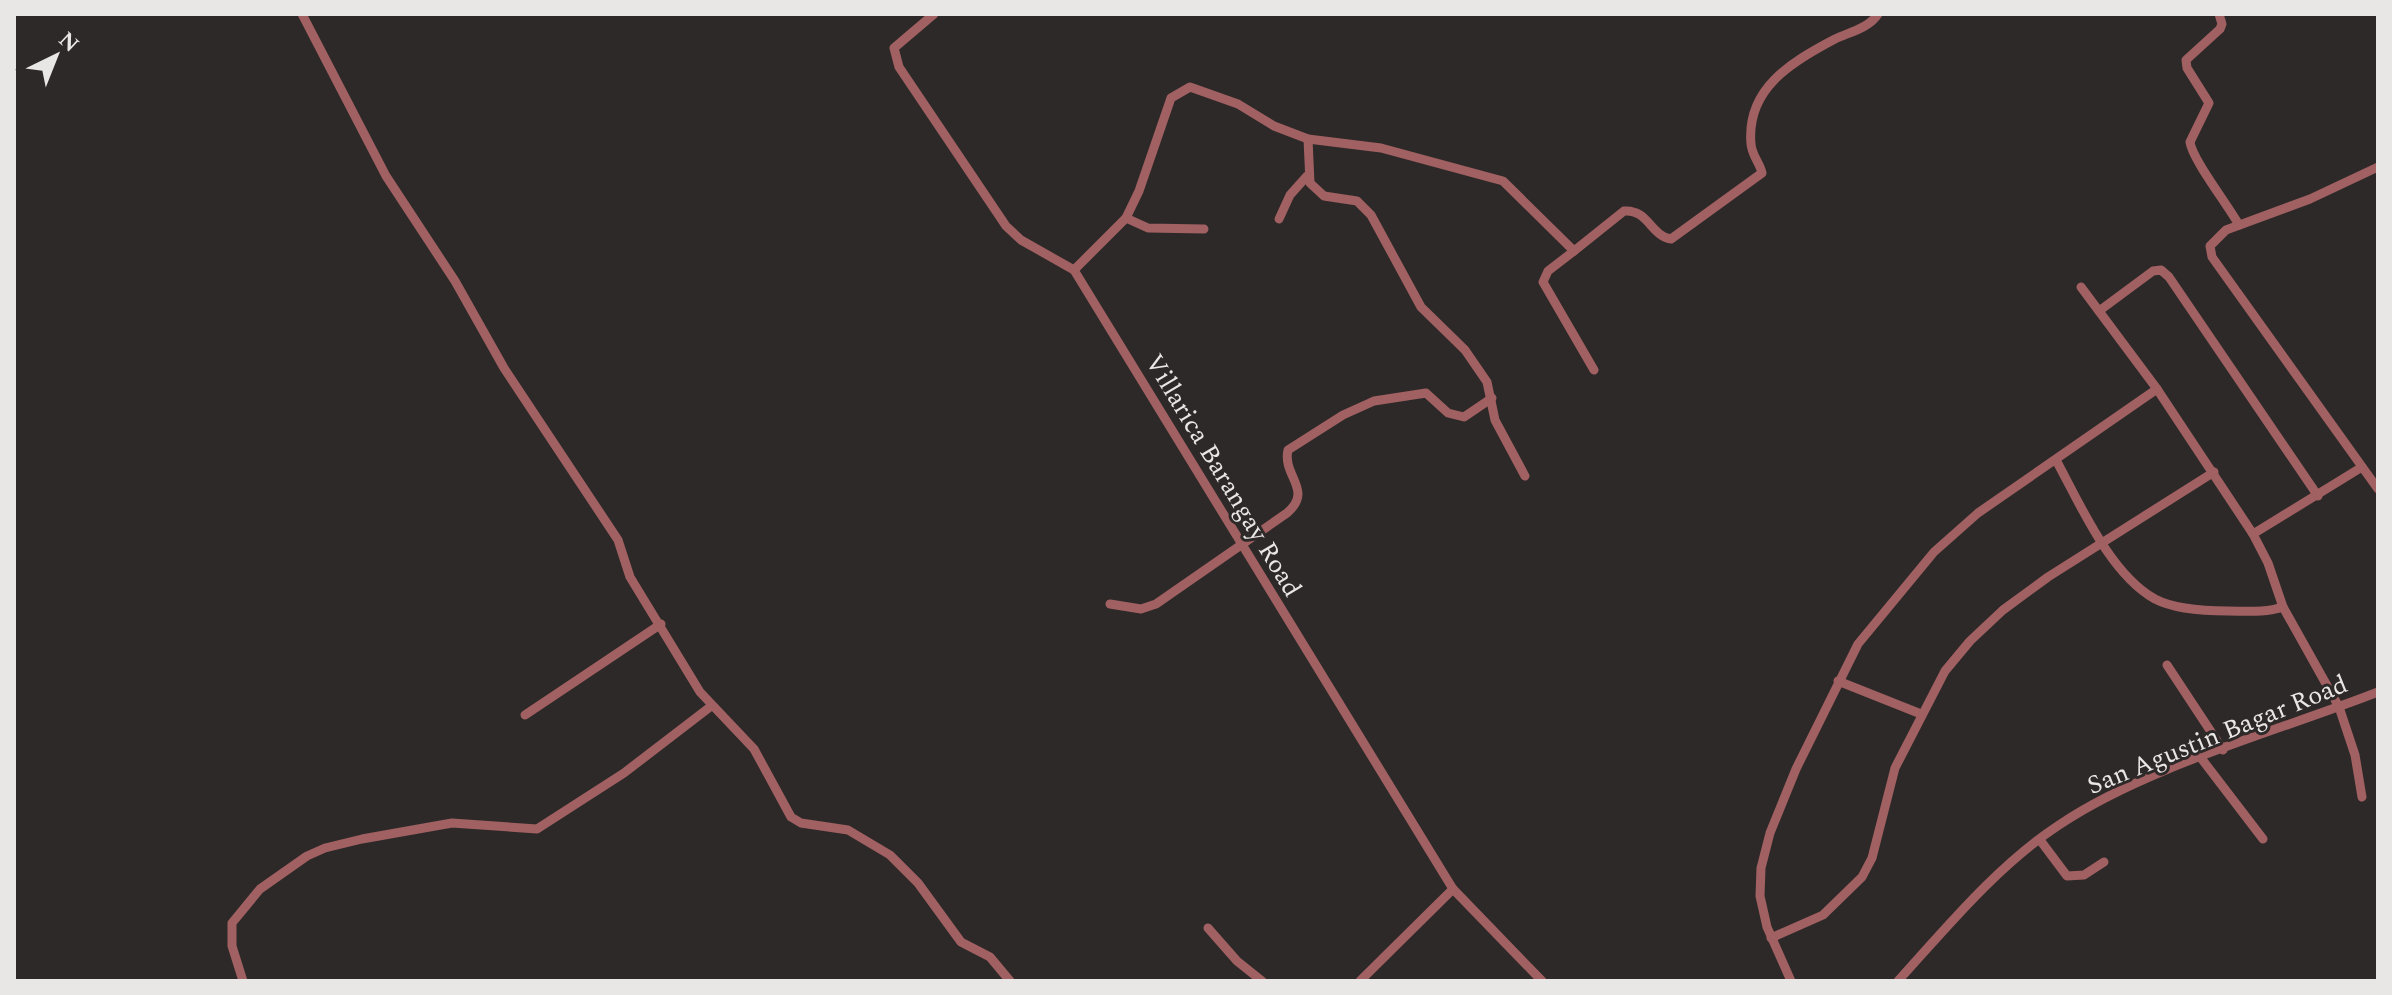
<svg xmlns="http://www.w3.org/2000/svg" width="2392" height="995" font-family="Spectral,serif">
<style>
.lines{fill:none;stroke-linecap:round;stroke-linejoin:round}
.minor{stroke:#a16061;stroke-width:9}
.labels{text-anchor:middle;stroke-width:6;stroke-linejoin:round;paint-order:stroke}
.street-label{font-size:26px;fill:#e9e6e6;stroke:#2e2929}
</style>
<rect width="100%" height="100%" fill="#2e2929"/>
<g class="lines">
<g class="minor">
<path d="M302,14L386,176L455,281L504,368L618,540L630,577L700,692L754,749L791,817L801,823L848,830L890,855L918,883L961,942L990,957L1010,981"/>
<path d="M934,14L894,48L899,67L1006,226L1021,240L1074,270L1453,889L1542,981"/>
<path d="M2219,14L2222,24L2220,29L2186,60L2187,68L2209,103L2190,142C2192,159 2228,205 2239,225"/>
<path d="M1308,139L1310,183L1324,196L1357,201L1371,215L1421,307L1465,350L1487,382L1495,420L1525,476"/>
<path d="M2378,167L2310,199L2226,230L2210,246L2212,257L2378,489"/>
<path d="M1126,218L1148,228L1204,229"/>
<path d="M1279,219L1290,195L1307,176"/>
<path d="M1574,251L1548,271L1543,282L1594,370"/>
<path d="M1074,270L1126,218L1139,191L1171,98L1190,87L1238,104L1274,126L1308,139L1381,148L1503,181L1574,251L1624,211C1648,209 1651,236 1671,239L1762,173C1760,163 1752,156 1751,144C1746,89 1791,62 1835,39C1850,32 1869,28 1878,14"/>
<path d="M2081,287L2157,389L2253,534L2268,563L2283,607L2339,707L2355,755L2362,797"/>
<path d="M2099,311L2153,271L2161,270L2169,277L2318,496"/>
<path d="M2056,460C2080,504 2110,574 2155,599C2176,610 2206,611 2228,611C2246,611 2265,613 2283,607"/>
<path d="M2253,534L2362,467"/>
<path d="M1110,604L1141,609L1156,604L1287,513C1314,490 1282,476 1288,450L1343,415L1374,401L1426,393L1448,413L1464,417L1492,398"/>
<path d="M2167,665L2223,750"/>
<path d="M1838,681L1921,714"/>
<path d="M525,715L661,624"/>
<path d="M2201,758L2263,839"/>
<path d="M2040,840L2067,876L2084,875L2104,862"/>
<path d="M1208,928L1237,961L1262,981"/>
<path d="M1771,938L1823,915L1862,877L1872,858L1895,768L1945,671L1970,641L2003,610L2048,577L2214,472"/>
<path d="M243,981L232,946V923L260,889L307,856L325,848L362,839L452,823L537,829L624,773L710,707"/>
<path d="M1360,981L1453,889"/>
<path d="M1791,981L1767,927L1760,896L1761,868L1770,833L1796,769L1858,644L1934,552L1978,513L2157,389"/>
<path d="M1898,981C1947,927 1998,865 2059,825C2147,766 2278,731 2378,692"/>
</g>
</g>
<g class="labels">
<g class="street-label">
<text transform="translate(1224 475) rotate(59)" y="9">Villarica Barangay Road</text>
<text transform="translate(2217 734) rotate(-22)" y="9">San Agustin Bagar Road</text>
</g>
</g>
<rect width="2392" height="995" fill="none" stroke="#e9e6e6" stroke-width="32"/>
<g transform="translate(56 56) rotate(43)" stroke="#2e2929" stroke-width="6" paint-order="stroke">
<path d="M0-6L14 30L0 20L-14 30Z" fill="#e9e6e6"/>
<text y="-12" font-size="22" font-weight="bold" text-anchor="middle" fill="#e9e6e6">N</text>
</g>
</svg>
